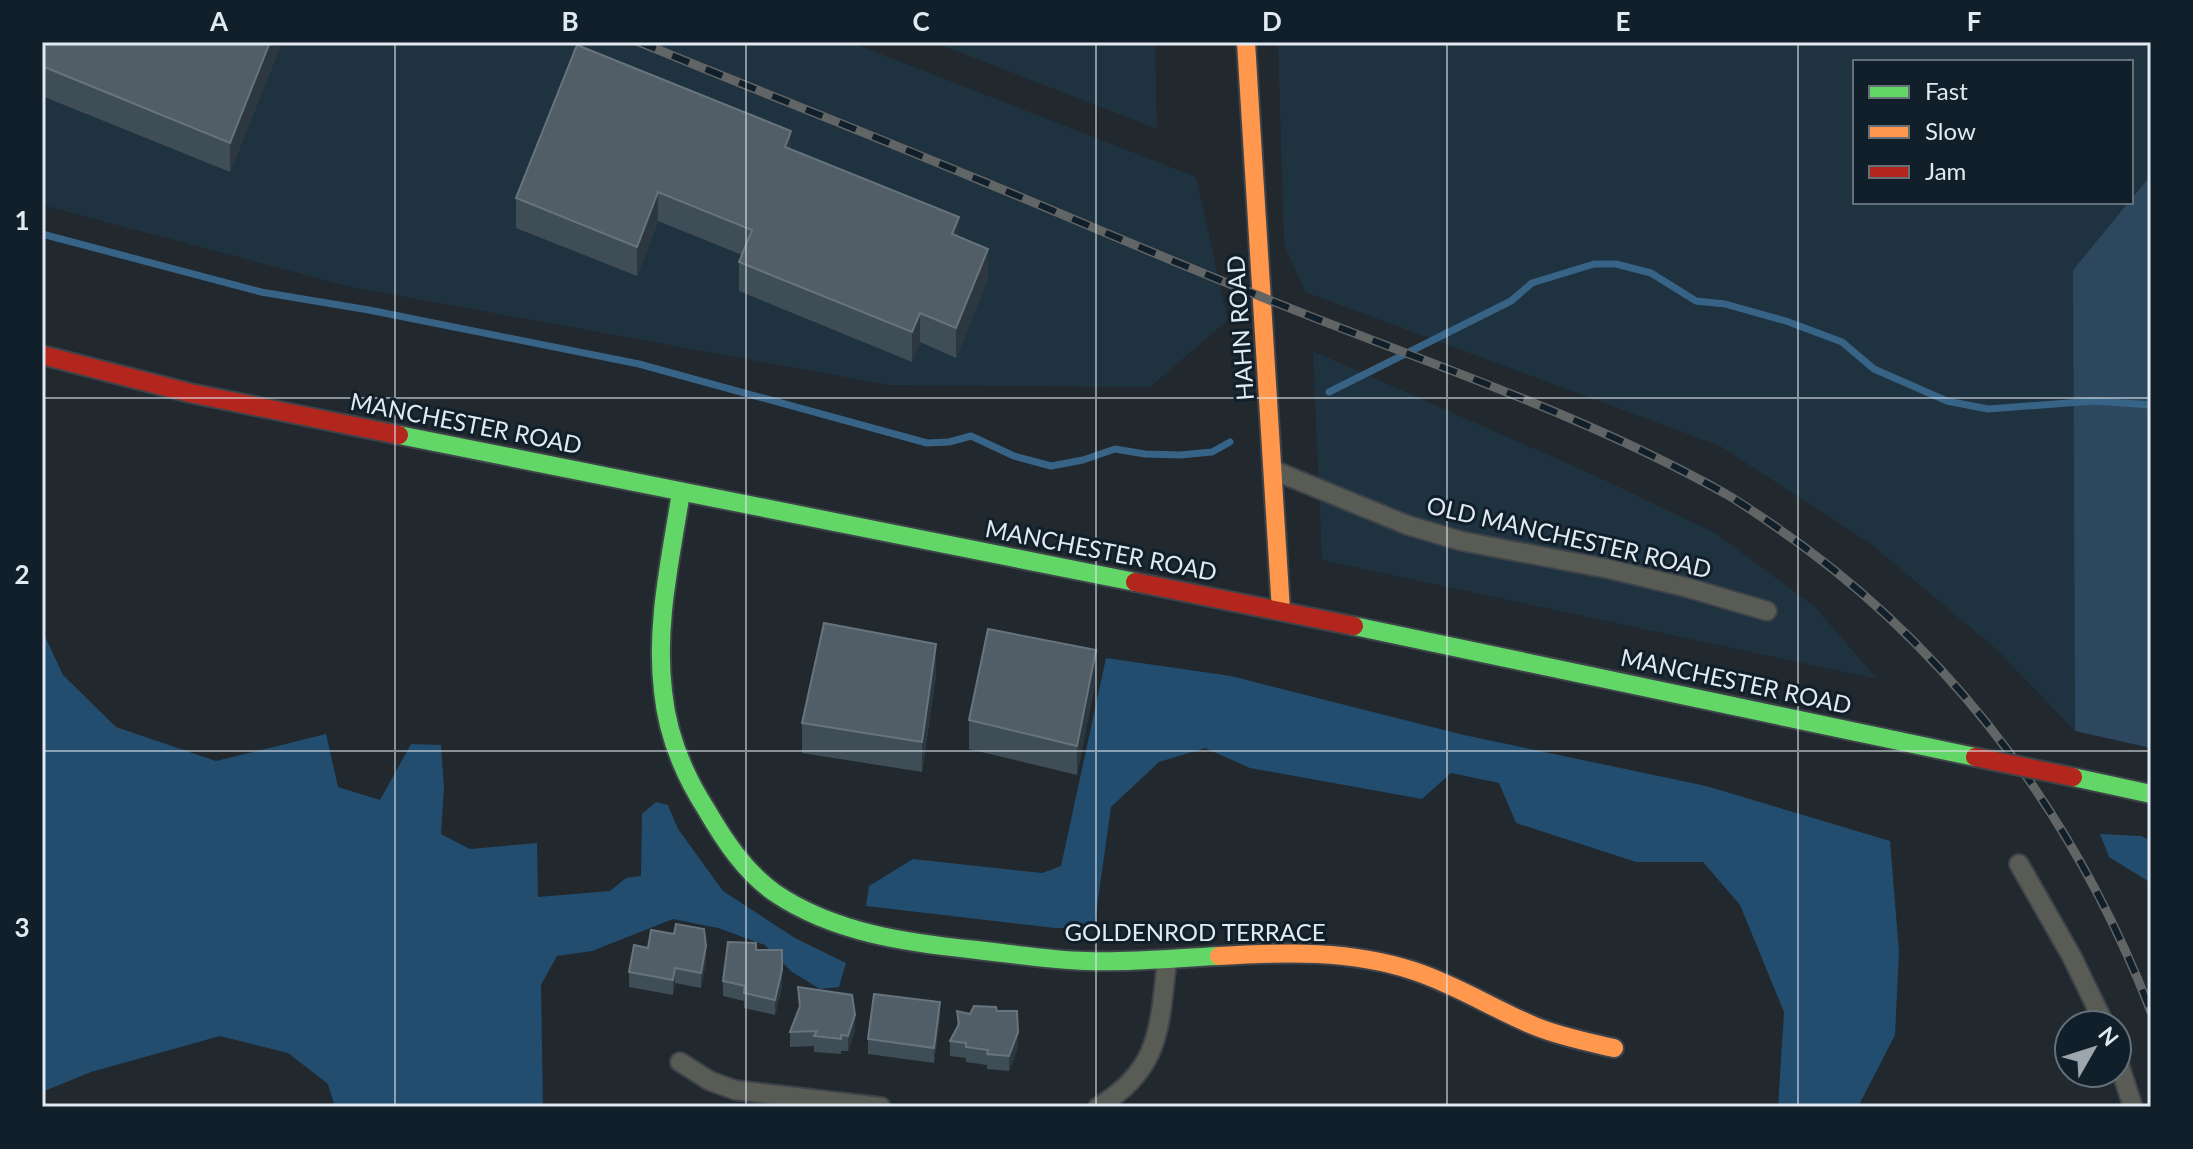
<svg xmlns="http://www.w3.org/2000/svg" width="2193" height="1149" font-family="Lato,sans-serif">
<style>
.built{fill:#1f3240}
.green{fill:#2d485e}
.forest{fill:#224d6e}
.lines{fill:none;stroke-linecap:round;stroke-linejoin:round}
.stream{stroke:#376387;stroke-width:7}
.street-casing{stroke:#3d4349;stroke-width:22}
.fast-casing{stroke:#3d4349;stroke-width:22}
.slow-casing{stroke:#3d4349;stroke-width:22}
.jam-casing{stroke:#3d4349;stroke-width:22}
.street{stroke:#595b55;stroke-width:18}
.fast{stroke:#63d668;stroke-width:18}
.slow{stroke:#ff974d;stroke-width:18}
.jam{stroke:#b3261e;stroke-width:18}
.rail-casing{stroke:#626565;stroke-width:9}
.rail{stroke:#111f2a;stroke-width:6;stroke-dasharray:18;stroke-linecap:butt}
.jam-bridge-casing{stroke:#3d4349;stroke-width:22;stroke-linecap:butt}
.jam-bridge{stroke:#b3261e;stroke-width:18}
.wall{fill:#3f4d57}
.shaded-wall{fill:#2c373f}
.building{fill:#515e67;stroke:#67747d;stroke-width:2}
.grid{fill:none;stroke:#e1eaf2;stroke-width:2;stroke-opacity:0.55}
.labels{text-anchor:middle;stroke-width:6;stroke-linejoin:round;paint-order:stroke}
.street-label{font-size:24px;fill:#e1eaf2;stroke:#111f2a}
.neatline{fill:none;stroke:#e1eaf2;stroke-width:3}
.grid-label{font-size:26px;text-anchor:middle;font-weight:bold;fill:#e1eaf2}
</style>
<rect width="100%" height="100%" fill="#21282e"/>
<g class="built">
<path d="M42,42H850L1196,177L1228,320L1150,387L889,385L351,287L42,205Z"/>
<path d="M933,42H1155L1157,129Z"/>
<path d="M1278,42H2151V175L2131,199V62H1855V202H2129L2073,270L2075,731L1997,650L1871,544L1720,446L1305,292L1284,244Z"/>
<path d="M1313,351L1598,477L1715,533L1814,606L1877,679L1322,560Z"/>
</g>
<path class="green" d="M2151,175V748L2075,731L2073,270Z"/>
<g class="forest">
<path d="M42,630L63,675L116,727L216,761L326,734L338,787L380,800L411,744L441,745L444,787L441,834L470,849L537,843L538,897L610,891L626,878L641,876L642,814L656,802L668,805L678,829L723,891L795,938L846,963L839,987L820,989L792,972L765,945L718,928L673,919L592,951L557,956L541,985L543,1107H335L328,1084L288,1053L220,1036L91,1072L42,1092Z"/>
<path d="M1106,658L1231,676L1464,735L1706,786L1890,841L1899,952L1895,1035L1858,1107H1778L1784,1012L1740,905L1703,862H1636L1516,823L1499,783L1451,773L1422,799L1250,768L1205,748L1159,762L1111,807L1094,928H1055L866,906L869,886L913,859L1042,873L1061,866Z"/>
<path d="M2100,834L2141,836L2151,841V883L2109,857Z"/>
</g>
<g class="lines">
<g class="stream">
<path d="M42,234L261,292L369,310L639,364L927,443L949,442L971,436L1014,456L1051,466L1083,460L1115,449L1145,454L1180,455L1212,452L1230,442"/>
<path d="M1329,392L1511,301L1532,283L1594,264H1616L1651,273L1696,301L1725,304L1786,321L1842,342L1874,369L1947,401L1988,409L2094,401L2151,405"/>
</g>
<defs>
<g id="street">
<path d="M1273,470L1407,525L1461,541L1609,569L1685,587L1767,611"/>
<path d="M2019,864L2072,957L2105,1025"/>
<path d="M2117,1058L2133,1107"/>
<path d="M680,1062L710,1081L735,1090L881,1107"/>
<path d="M1098,1107C1161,1069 1159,1028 1167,961"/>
</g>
<g id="fast">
<path d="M399,435L1135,582"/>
<path d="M681,492C671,557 655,624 663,691C667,733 683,773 706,809C724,840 745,872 775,893C834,933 908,943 977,950C1013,954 1050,960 1086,961C1130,963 1175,958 1219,956"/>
<path d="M1354,626L1975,757"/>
<path d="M2073,777L2151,794"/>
</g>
<g id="slow">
<path d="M1246,42L1281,611"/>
<path d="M1219,956C1285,952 1351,950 1414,971C1457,985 1495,1010 1537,1027C1562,1037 1588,1042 1614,1048"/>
</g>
<g id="jam">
<path d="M42,355L190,393L399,435"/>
<path d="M1135,582L1354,626"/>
</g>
</defs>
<use href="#street" class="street-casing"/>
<use href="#fast" class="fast-casing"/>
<use href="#slow" class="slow-casing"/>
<use href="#jam" class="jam-casing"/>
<use href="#street" class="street"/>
<use href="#fast" class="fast"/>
<use href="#slow" class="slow"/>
<use href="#jam" class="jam"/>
<defs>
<path id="rail" d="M639,42C751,88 864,132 977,179C1072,218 1166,259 1262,297C1417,360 1580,412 1726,494C1753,510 1779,529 1804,547C1964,665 2080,828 2151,1012"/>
</defs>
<use href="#rail" class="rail-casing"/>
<use href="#rail" class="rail"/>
<defs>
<path id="jam-bridge" d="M1975,757L2073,777"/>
</defs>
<use href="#jam-bridge" class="jam-bridge-casing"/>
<use href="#jam-bridge" class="jam-bridge"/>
</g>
<g class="wall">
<path d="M42,42H282L230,172L42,96Z"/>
<path d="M791,149L959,237L988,278L956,358L920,342L912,362L739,291V262L742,255L658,221L637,276L516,228V198Z"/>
<path d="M936,674L922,772L802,753V723Z"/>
<path d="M1096,679L1077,775L969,749V720Z"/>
<path d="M648,948L706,961L701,988L675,983L673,995L629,987V972Z"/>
<path d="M756,950H782V986L775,1015L744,1008V1001L723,996V981Z"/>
<path d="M798,987L855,1030L848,1051H841V1054L814,1052V1046L790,1047V1032L799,1010Z"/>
<path d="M957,1011L970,1014L997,1011L1018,1047L1009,1071L987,1069V1065L966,1062V1058L950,1056V1041L957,1027Z"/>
<path d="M940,1018L934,1063L868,1054V1039Z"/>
</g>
<g class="shaded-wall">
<path d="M270,42H282L230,172V143Z"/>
<path d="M791,131V160L785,147Z"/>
<path d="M658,192V221L637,276V247Z"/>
<path d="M959,217V246L952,234Z"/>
<path d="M988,249V278L956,358V328Z"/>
<path d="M920,313V342L912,362V332Z"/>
<path d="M936,644V674L922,772V742Z"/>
<path d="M1096,650V679L1077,775V746Z"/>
<path d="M706,946V961L701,988V973Z"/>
<path d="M675,968V983L673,995V980Z"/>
<path d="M782,970V986L775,1015V1000Z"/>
<path d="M940,1002V1018L934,1063V1048Z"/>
<path d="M855,1015V1030L848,1051V1036Z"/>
<path d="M1018,1032V1047L1009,1071V1056Z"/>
</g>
<g class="building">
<path d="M42,42H270L230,143L42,66Z"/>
<path d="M577,45L791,131L785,147L959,217L952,234L988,249L956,328L920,313L912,332L739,262L752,230L658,192L637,247L516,198Z"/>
<path d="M824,623L936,644L922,742L802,723Z"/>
<path d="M988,629L1096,650L1077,746L969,720Z"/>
<path d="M676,924L704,929L706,946L701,973L675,968L673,980L629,972L634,945L648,948L651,930L674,934Z"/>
<path d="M728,942L756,943V950H782V970L775,1000L744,993L745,986L723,981Z"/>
<path d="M798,987L852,995L855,1015L848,1036L841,1035V1039L814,1036L817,1031L790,1032L800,1006Z"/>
<path d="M874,994L940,1002L934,1048L868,1039Z"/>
<path d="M974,1006L996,1007L997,1011H1017L1018,1032L1009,1056L987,1054L988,1050L966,1047V1043L950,1041L959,1024L957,1011L970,1014Z"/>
</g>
<path class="grid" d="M395,42V1107M746,42V1107M1096,42V1107M1447,42V1107M1798,42V1107M42,398H2151M42,751H2151"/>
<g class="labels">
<g class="street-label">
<text transform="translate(1241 328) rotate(-94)" y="8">HAHN ROAD</text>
<text transform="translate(466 424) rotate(11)" y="8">MANCHESTER ROAD</text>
<text transform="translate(1569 538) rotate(13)" y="8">OLD MANCHESTER ROAD</text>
<text transform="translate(1101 551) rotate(11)" y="8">MANCHESTER ROAD</text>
<text transform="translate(1736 682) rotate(12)" y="8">MANCHESTER ROAD</text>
<text x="1195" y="941">GOLDENROD TERRACE</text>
</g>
</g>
<rect width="2193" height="1149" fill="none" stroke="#111f2a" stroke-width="88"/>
<rect x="1853" y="60" width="280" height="144" fill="#111f2a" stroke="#64707a" stroke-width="2"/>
<rect x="1869" y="86" width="40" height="12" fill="#63d668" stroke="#64707a" stroke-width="2"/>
<text x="1925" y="100" font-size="24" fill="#e1eaf2">Fast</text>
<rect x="1869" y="126" width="40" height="12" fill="#ff974d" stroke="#64707a" stroke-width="2"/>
<text x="1925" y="140" font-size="24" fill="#e1eaf2">Slow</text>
<rect x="1869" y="166" width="40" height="12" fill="#b3261e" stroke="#64707a" stroke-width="2"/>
<text x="1925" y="180" font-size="24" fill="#e1eaf2">Jam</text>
<g transform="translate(2093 1049) rotate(51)"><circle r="38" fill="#111f2a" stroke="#64707a" stroke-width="2"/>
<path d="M0-6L14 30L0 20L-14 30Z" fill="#9ea6ad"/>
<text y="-12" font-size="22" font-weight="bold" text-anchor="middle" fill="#e1eaf2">N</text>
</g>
<rect x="44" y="44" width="2105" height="1061" class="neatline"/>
<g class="grid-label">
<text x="219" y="31">A</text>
<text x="570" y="31">B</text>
<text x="921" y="31">C</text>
<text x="1272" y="31">D</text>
<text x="1623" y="31">E</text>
<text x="1974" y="31">F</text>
<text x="22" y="230">1</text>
<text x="22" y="584">2</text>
<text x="22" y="937">3</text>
</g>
</svg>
